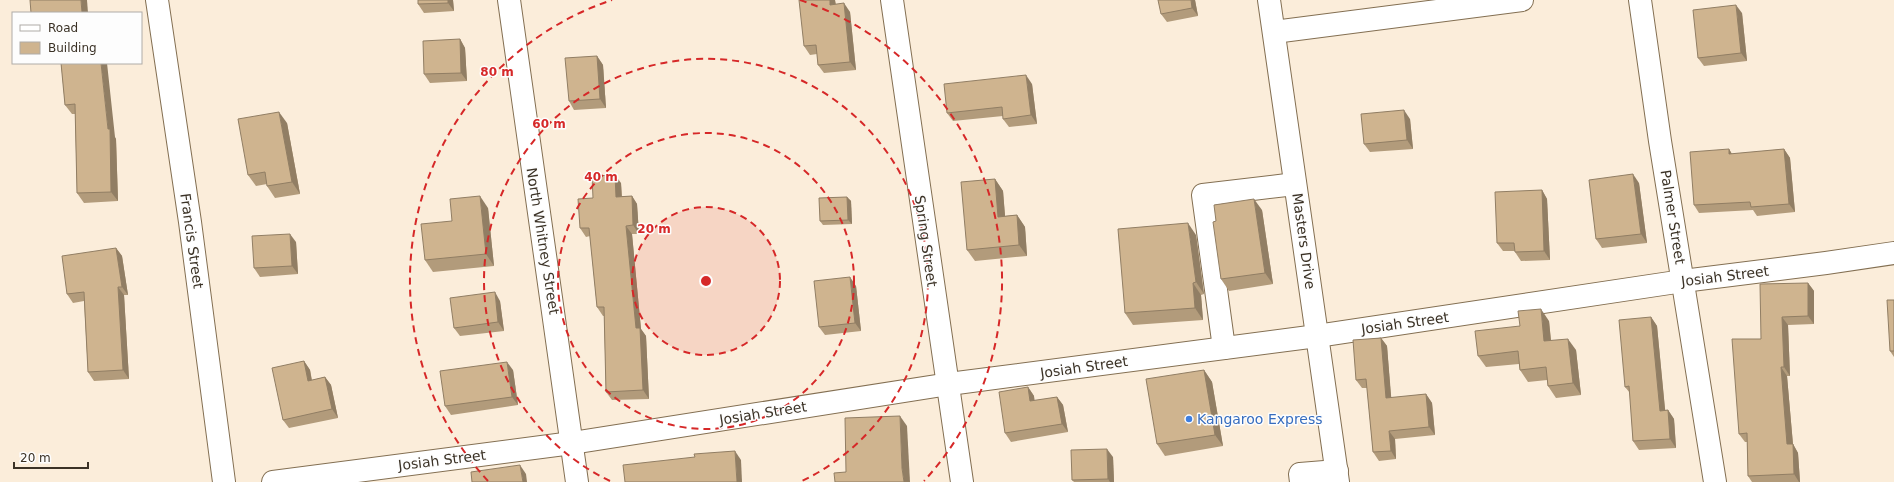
<svg xmlns="http://www.w3.org/2000/svg" width="1894" height="482" font-family="'DejaVu Sans',sans-serif">
<style>
.lines{fill:none;stroke-linecap:round;stroke-linejoin:round}
.minor-casing{stroke:#836f52;stroke-width:24}
.minor{stroke:#fff;stroke-width:22}
.wall{fill:#b29b7b}
.shaded-wall{fill:#917e64}
.building{fill:#cfb48f;stroke:#917e64}
.ring{fill:none;stroke:#d62828;stroke-width:2;stroke-dasharray:7 5}
.shop-dot{fill:#3f7fe0;stroke:#fdfdfd;stroke-width:1.5}
.labels{text-anchor:middle;stroke-width:3;stroke-linejoin:round;paint-order:stroke}
.street-label{font-size:14px;fill:#3b3226;stroke:#fdfdfd}
.shop-label{font-size:14px;fill:#366cbe;stroke:#fdfdfd;text-anchor:start}
.centre{fill:#d62828;stroke:#fdfdfd;stroke-width:2}
.ring-label{font-size:12px;text-anchor:middle;font-weight:bold;fill:#d62828;stroke:#fdfdfd;stroke-width:3;stroke-linejoin:round;paint-order:stroke}
</style>
<rect width="100%" height="100%" fill="#fbedda"/>
<g class="lines">
<defs>
<g id="minor">
<path d="M157,0L190,222L224,482"/>
<path d="M509,0L577,482"/>
<path d="M892,0L962,482"/>
<path d="M1269,0L1338,482"/>
<path d="M1640,0L1660,141L1715,482"/>
<path d="M1274,32L1522,0"/>
<path d="M1224,348L1203,195L1295,184"/>
<path d="M273,482L572,443L949,384L1317,336L1683,281L1826,263L1894,253"/>
<path d="M1301,482L1300,474L1337,471"/>
</g>
</defs>
<use href="#minor" class="minor-casing"/>
<use href="#minor" class="minor"/>
</g>
<g class="wall">
<path d="M418,0H453L454,11L424,13L418,4Z"/>
<path d="M835,0L836,4L850,12L856,70L824,73L818,65L817,54L810,55L804,46Z"/>
<path d="M1195,0L1198,16L1167,22L1161,14Z"/>
<path d="M1742,13L1747,61L1704,66L1698,58Z"/>
<path d="M460,39L465,48L467,81L430,83L424,74Z"/>
<path d="M597,56L603,65L606,108L574,110L569,101Z"/>
<path d="M61,63L116,139L118,201L84,203L77,193L75,114H72L65,105Z"/>
<path d="M1032,84L1037,124L1009,127L1003,119V116L953,121L947,113Z"/>
<path d="M1410,119L1413,149L1370,152L1364,144Z"/>
<path d="M287,123L300,194L275,198L267,186V184L256,186L248,175Z"/>
<path d="M1729,149L1732,154L1784,149L1790,158L1795,212L1757,216L1753,210L1699,213L1694,205Z"/>
<path d="M995,179L1003,191L1005,216L1017,215L1025,227L1027,256L975,261L967,250Z"/>
<path d="M621,183L622,196H632L637,204L639,234H632L641,329L646,336L649,399L612,400L606,392L604,316H603L597,307L590,236L586,237L580,228L593,198Z"/>
<path d="M1639,183L1647,243L1602,248L1596,239Z"/>
<path d="M1542,190L1547,199L1550,260L1521,261L1515,252V251H1503L1497,243Z"/>
<path d="M847,197L851,201L852,224L823,225L820,221Z"/>
<path d="M488,208L494,266L433,272L425,260L452,221Z"/>
<path d="M1262,210L1273,284L1229,291L1221,279L1216,221Z"/>
<path d="M1196,235L1204,294L1201,295L1203,320L1133,325L1125,313Z"/>
<path d="M296,242L298,274L260,277L254,268Z"/>
<path d="M116,248L122,256L128,295H124L129,379L94,381L88,372L84,301L73,303L67,294Z"/>
<path d="M1808,283L1814,291V324L1788,325L1790,376H1787L1793,444L1798,453L1800,482H1752L1748,476L1747,442H1745L1739,434L1761,339Z"/>
<path d="M856,286L861,331L825,335L819,327Z"/>
<path d="M1894,300V357L1890,351Z"/>
<path d="M500,301L504,331L460,336L454,328Z"/>
<path d="M1651,317L1657,326L1665,410H1668L1674,419L1676,448L1639,450L1633,441L1630,393L1625,387Z"/>
<path d="M1549,321L1551,340L1576,350L1581,395L1556,398L1548,386L1547,380L1528,382L1520,370L1519,364L1486,367L1478,356L1520,326Z"/>
<path d="M1381,338L1387,346L1391,398L1426,394L1432,403L1435,435L1395,439L1396,459L1379,461L1373,452L1367,388H1362L1356,380Z"/>
<path d="M304,361L310,370L312,380L325,377L331,385L338,418L289,428L283,420Z"/>
<path d="M513,370L518,405L451,415L445,406Z"/>
<path d="M1204,370L1212,382L1223,446L1165,456L1157,444Z"/>
<path d="M1028,387L1034,396V401L1057,397L1063,405L1068,432L1011,442L1005,433Z"/>
<path d="M1113,457L1114,482H1074L1072,480Z"/>
</g>
<g class="shaded-wall">
<path d="M81,0H87L88,13H82Z"/>
<path d="M448,0H453L454,11L448,3Z"/>
<path d="M830,0H835L836,13L830,5Z"/>
<path d="M1191,0H1195L1198,16L1192,8Z"/>
<path d="M844,3L850,12L856,70L850,62Z"/>
<path d="M1736,5L1742,13L1747,61L1741,53Z"/>
<path d="M460,39L465,48L467,81L461,73Z"/>
<path d="M597,56L603,65L606,108L600,99Z"/>
<path d="M101,63H107L115,137L116,139L118,201L111,192L108,129Z"/>
<path d="M1026,75L1032,84L1037,124L1031,115Z"/>
<path d="M1404,110L1410,119L1413,149L1407,140Z"/>
<path d="M279,112L287,123L300,194L292,182Z"/>
<path d="M1729,149L1734,158L1729,154Z"/>
<path d="M1784,149L1790,158L1795,212L1789,204Z"/>
<path d="M1633,174L1639,183L1647,243L1641,234Z"/>
<path d="M615,175L621,183L622,205L616,197Z"/>
<path d="M995,179L1003,191L1006,228L998,217Z"/>
<path d="M1542,190L1547,199L1550,260L1544,251Z"/>
<path d="M480,196L488,208L494,266L486,254Z"/>
<path d="M632,196L637,204L639,234L633,225Z"/>
<path d="M847,197L851,201L852,224L848,220Z"/>
<path d="M1254,199L1262,210L1273,284L1265,273Z"/>
<path d="M1017,215L1025,227L1027,256L1019,245Z"/>
<path d="M1188,223L1196,235L1204,294L1196,282Z"/>
<path d="M626,226L632,234L641,329L646,336L649,399L643,390L636,328Z"/>
<path d="M290,234L296,242L298,274L292,266Z"/>
<path d="M116,248L122,256L128,295L122,287Z"/>
<path d="M850,277L856,286L861,331L855,323Z"/>
<path d="M1193,283L1201,295L1203,320L1195,308Z"/>
<path d="M1808,283L1814,291V324L1808,316Z"/>
<path d="M118,287L124,295L129,379L123,370Z"/>
<path d="M495,292L500,301L504,331L498,322Z"/>
<path d="M1541,309L1549,321L1552,353L1544,341Z"/>
<path d="M1651,317L1657,326L1666,419L1660,411Z"/>
<path d="M1782,317L1788,325L1790,376L1784,367Z"/>
<path d="M1381,338L1387,346L1392,407L1386,398Z"/>
<path d="M1568,339L1576,350L1581,395L1573,383Z"/>
<path d="M304,361L310,370L313,389L308,381Z"/>
<path d="M507,362L513,370L518,405L512,397Z"/>
<path d="M1781,367L1787,376L1793,445V444L1798,453L1800,482H1799L1794,474L1787,444Z"/>
<path d="M1204,370L1212,382L1223,446L1215,435Z"/>
<path d="M325,377L331,385L338,418L332,409Z"/>
<path d="M1028,387L1034,396L1036,410L1030,401Z"/>
<path d="M1426,394L1432,403L1435,435L1429,427Z"/>
<path d="M1057,397L1063,405L1068,432L1062,424Z"/>
<path d="M1668,410L1674,419L1676,448L1670,439Z"/>
<path d="M900,416L907,426L910,482H904L902,468Z"/>
<path d="M1389,431L1395,439L1396,459L1391,451Z"/>
<path d="M1107,449L1113,457L1114,482H1110L1108,479Z"/>
<path d="M735,451L741,460L742,482H737Z"/>
<path d="M520,465L526,474L527,482H523Z"/>
</g>
<g class="building">
<path d="M30,0H81L82,13H31Z"/>
<path d="M418,0H448V3L418,4Z"/>
<path d="M799,0H830V5L844,3L850,62L818,65L816,45L804,46Z"/>
<path d="M1158,0H1191L1192,8L1161,14Z"/>
<path d="M1736,5L1741,53L1698,58L1693,10Z"/>
<path d="M460,39L461,73L424,74L423,41Z"/>
<path d="M597,56L600,99L569,101L565,58Z"/>
<path d="M61,63H101L108,129H110L111,192L77,193L75,104L65,105Z"/>
<path d="M1026,75L1031,115L1003,119L1002,107L947,113L944,84Z"/>
<path d="M1404,110L1407,140L1364,144L1361,114Z"/>
<path d="M279,112L292,182L267,186L265,172L248,175L238,119Z"/>
<path d="M1729,149V154L1784,149L1789,204L1751,207L1750,202L1694,205L1690,152Z"/>
<path d="M1633,174L1641,234L1596,239L1589,180Z"/>
<path d="M615,175L616,197L632,196L633,225L626,226L636,328H640L643,390L606,392L604,307H597L589,228H580L578,199L593,198L592,176Z"/>
<path d="M995,179L998,217L1017,215L1019,245L967,250L961,182Z"/>
<path d="M1542,190L1544,251L1515,252L1514,243H1497L1495,192Z"/>
<path d="M480,196L486,254L425,260L421,224L452,221L450,199Z"/>
<path d="M847,197L848,220L820,221L819,198Z"/>
<path d="M1254,199L1265,273L1221,279L1213,222L1216,221L1214,205Z"/>
<path d="M1188,223L1196,282L1193,283L1195,308L1125,313L1118,229Z"/>
<path d="M290,234L292,266L254,268L252,236Z"/>
<path d="M116,248L122,287H118L123,370L88,372L84,292L67,294L62,256Z"/>
<path d="M850,277L855,323L819,327L814,281Z"/>
<path d="M1808,283V316L1782,317L1784,367H1781L1787,444H1793L1794,474L1748,476L1747,433L1739,434L1732,339H1761L1760,284Z"/>
<path d="M495,292L498,322L454,328L450,298Z"/>
<path d="M1887,300H1894V351H1890Z"/>
<path d="M1541,309L1544,341L1568,339L1573,383L1548,386L1546,367L1520,370L1518,351L1478,356L1475,331L1520,326L1518,311Z"/>
<path d="M1651,317L1660,411L1668,410L1670,439L1633,441L1629,386L1625,387L1619,320Z"/>
<path d="M1381,338L1386,398L1426,394L1429,427L1389,431L1391,451L1373,452L1366,379L1356,380L1353,340Z"/>
<path d="M304,361L308,381L325,377L332,409L283,420L272,368Z"/>
<path d="M507,362L512,397L445,406L440,371Z"/>
<path d="M1204,370L1215,435L1157,444L1146,379Z"/>
<path d="M1028,387L1030,401L1057,397L1062,424L1005,433L999,392Z"/>
<path d="M900,416L902,468L904,482H835L834,473L846,472L845,418Z"/>
<path d="M1107,449L1108,479L1072,480L1071,450Z"/>
<path d="M735,451L737,482H625L623,465L695,457L694,454Z"/>
<path d="M520,465L523,482H472L471,472Z"/>
</g>
<circle cx="706" cy="281" r="74" fill="#d62828" fill-opacity=".12"/>
<g class="ring">
<circle cx="706" cy="281" r="74"/>
<circle cx="706" cy="281" r="148"/>
<path d="M610 481A222 222 0 1 1 802 481"/>
<path d="M488 481A296 296 0 0 1 612 0M800 0A296 296 0 0 1 924 481"/>
</g>
<circle class="shop-dot" cx="1189" cy="419" r="4"/>
<g class="labels">
<g class="street-label">
<text transform="translate(1673 217) rotate(81)" y="5">Palmer Street</text>
<text transform="translate(192 241) rotate(82)" y="5">Francis Street</text>
<text transform="translate(543 241) rotate(81)" y="5">North Whitney Street</text>
<text transform="translate(926 241) rotate(82)" y="5">Spring Street</text>
<text transform="translate(1304 241) rotate(82)" y="5">Masters Drive</text>
<text transform="translate(1725 276) rotate(-7)" y="5">Josiah Street</text>
<text transform="translate(1405 323) rotate(-8)" y="5">Josiah Street</text>
<text transform="translate(1084 367) rotate(-8)" y="5">Josiah Street</text>
<text transform="translate(763 413) rotate(-9)" y="5">Josiah Street</text>
<text transform="translate(442 460) rotate(-7)" y="5">Josiah Street</text>
</g>
<g class="shop-label">
<text x="1197" y="424">Kangaroo Express</text>
</g>
</g>
<circle cx="706" cy="281" r="6" class="centre"/>
<g class="ring-label">
<text x="497" y="76">80 m</text>
<text x="549" y="128">60 m</text>
<text x="601" y="181">40 m</text>
<text x="654" y="233">20 m</text>
</g>
<rect x="12" y="12" width="130" height="52" fill="#fdfdfd" stroke="#afaca7"/>
<rect x="20" y="25" width="20" height="6" fill="#ffffff" stroke="#afaca7"/>
<text x="48" y="32" font-size="12" fill="#3b3226">Road</text>
<rect x="20" y="42" width="20" height="12" fill="#cfb48f" stroke="#afaca7"/>
<text x="48" y="52" font-size="12" fill="#3b3226">Building</text>
<path d="M14 462v6h74v-6" fill="none" stroke="#3b3226" stroke-width="2"/>
<text x="20" y="462" font-size="12" fill="#3b3226" stroke="#fdfdfd" stroke-width="3" paint-order="stroke">20 m</text>
</svg>
